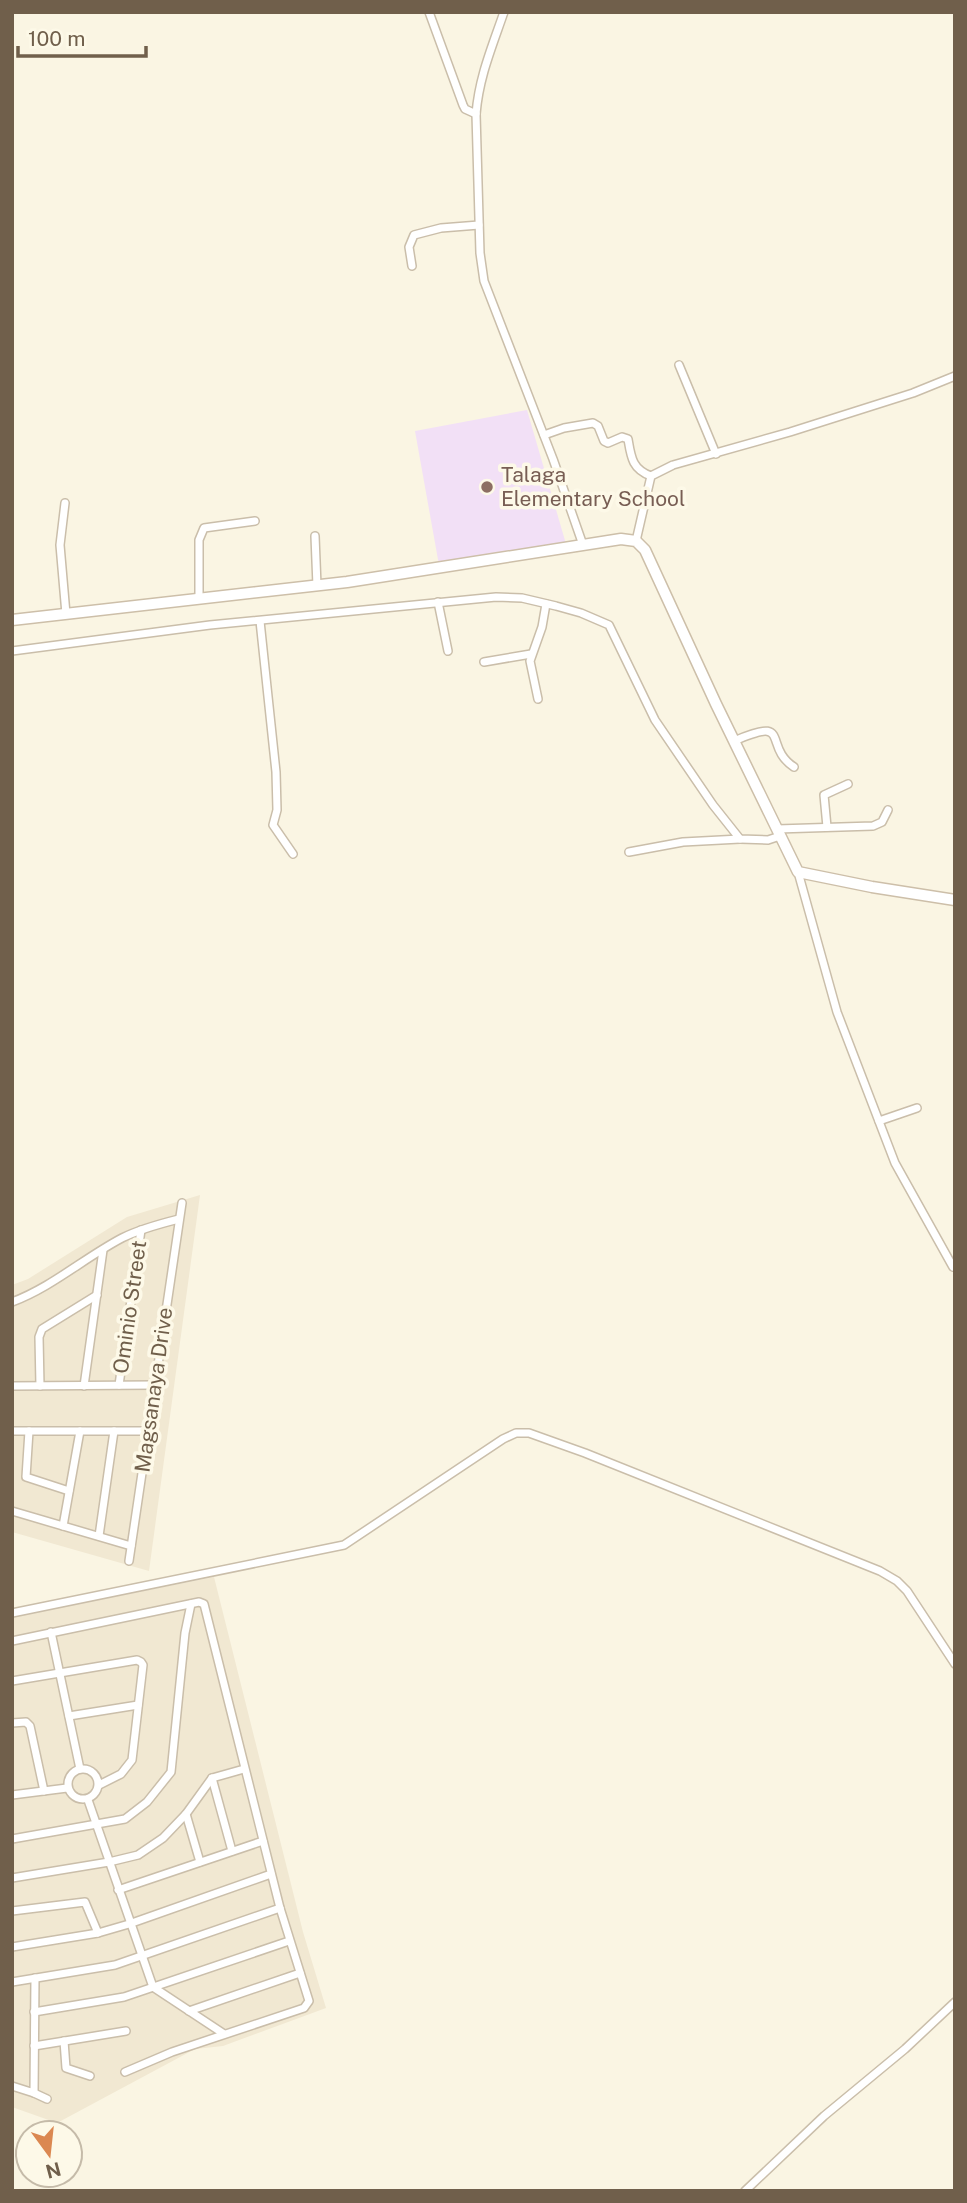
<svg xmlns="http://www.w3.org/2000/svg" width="967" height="2203" font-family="'Public Sans',sans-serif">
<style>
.residential{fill:#f1e8d2}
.education{fill:#f2e0f6}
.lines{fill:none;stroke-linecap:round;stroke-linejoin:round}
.street-casing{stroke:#cabeaa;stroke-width:10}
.secondary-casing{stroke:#cdbfa9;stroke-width:13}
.street{stroke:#fff;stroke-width:7}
.secondary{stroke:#fff;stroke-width:10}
.education-dot{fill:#8d6e63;stroke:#fdf9e8;stroke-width:2.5}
.labels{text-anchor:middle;stroke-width:7;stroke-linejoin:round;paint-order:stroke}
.education-label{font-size:21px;fill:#785e54;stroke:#fdf9e8;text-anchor:start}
.street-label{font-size:21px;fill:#705f4b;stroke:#fdf9e8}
</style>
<rect width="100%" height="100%" fill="#faf5e3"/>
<g class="residential">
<path d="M200,1195L149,1571L12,1532V1285L28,1279L127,1217Z"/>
<path d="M214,1577L303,1932L326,2008L223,2046L195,2049L57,2123L12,2107V1617Z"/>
</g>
<path class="education" d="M527,410L566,544L439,565L415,431Z"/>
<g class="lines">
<defs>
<g id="street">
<path d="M429,12L463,105L465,109L476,114"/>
<path d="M504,12C492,47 479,77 476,114L480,253L484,281L553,459L583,545"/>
<path d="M412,266L409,247L414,235L441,228L479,225"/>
<path d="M679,365L716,454"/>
<path d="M544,435L564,428L593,423L598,426L604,441L608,443L622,437L628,439C631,457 632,469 651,476"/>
<path d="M65,503L60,545L66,614"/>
<path d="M315,536L317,586"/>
<path d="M636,541L651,476L673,465L790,432L913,393L955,376"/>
<path d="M199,599V540L204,528L255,521"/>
<path d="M438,602L448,651"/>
<path d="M260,621L276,772L277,810L273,825L293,854"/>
<path d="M12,651L210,625L496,597L522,598L556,606L581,613L609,625L655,720L713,805L740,839L768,840L780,836"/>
<path d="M484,662L531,654"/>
<path d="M538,699L530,661L542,627L546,604"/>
<path d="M734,741C793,715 762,746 794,767"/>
<path d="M827,827L824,795L848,784"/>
<path d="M777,829L873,826L882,822L888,810"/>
<path d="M629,852L683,842L740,839"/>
<path d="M798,872L837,1012L895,1163L953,1267"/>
<path d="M879,1121L917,1108"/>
<path d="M12,1302C52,1287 84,1258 122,1238C140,1229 159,1224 179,1219"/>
<path d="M119,1385L141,1230"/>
<path d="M12,1386L154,1385"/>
<path d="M40,1386L39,1337L42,1329L97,1295"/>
<path d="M84,1386L103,1250"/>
<path d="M12,1431H148"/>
<path d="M29,1431L26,1477L69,1491"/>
<path d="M12,1511L131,1546"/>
<path d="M63,1526L80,1431"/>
<path d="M99,1536L114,1431"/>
<path d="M129,1561L182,1203"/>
<path d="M12,1613L344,1545L503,1439L516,1433H529L585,1453L880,1571L897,1581L907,1591L955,1664"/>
<path d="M51,1632L80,1769"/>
<path d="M12,1641L199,1602L204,1604L280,1908L309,2001L304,2008L172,2052L125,2072"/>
<path d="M12,1681L137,1660L141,1662L143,1665L132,1760L121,1774L99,1785"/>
<path d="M69,1716L138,1705"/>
<path d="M12,1723L26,1722L30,1726L44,1791"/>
<circle cx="83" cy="1784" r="15"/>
<path d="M212,1778L232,1851"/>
<path d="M12,1795L67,1788"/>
<path d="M88,1800L153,1987L224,2034"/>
<path d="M186,1814L200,1862"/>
<path d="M12,1839L125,1819L147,1802L171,1772L185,1633L191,1604"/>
<path d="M12,1878L109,1862L138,1855L163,1838L186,1814L212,1778L244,1769"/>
<path d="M118,1890L263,1841"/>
<path d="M12,1911L85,1902L98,1933"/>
<path d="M12,1947L98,1933L129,1924L271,1874"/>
<path d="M12,1982L115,1965L280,1908"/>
<path d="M189,2011L300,1973"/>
<path d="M34,2012L124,1997L289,1941"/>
<path d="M64,2041L66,2068L90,2076"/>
<path d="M34,2046L126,2031"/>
<path d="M12,2086L34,2093L35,1978"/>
<path d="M34,2093L47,2099"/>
<path d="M745,2191L824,2116L905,2049L955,2002"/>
</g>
<path id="secondary" d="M12,620L347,582L621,539L636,541L645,550L716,704L798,872L872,887L955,900"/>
</defs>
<use href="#street" class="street-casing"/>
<use href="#secondary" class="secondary-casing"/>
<use href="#street" class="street"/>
<use href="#secondary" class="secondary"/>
</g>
<circle class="education-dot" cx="487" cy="487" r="7"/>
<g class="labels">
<g class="education-label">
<text x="501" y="482">Talaga<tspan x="501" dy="24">Elementary School</tspan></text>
</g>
<g class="street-label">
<text transform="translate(130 1307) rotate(-82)" y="7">Ominio Street</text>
<text transform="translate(154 1390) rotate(-82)" y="7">Magsanaya Drive</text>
</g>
</g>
<rect width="967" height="2203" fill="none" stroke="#705f4b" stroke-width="28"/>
<g transform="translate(49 2154) rotate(165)"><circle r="33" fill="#fdf9e8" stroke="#c5bba9" stroke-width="2"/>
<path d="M0-5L12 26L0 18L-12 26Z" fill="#db8851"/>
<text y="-10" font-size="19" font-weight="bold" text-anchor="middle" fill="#705f4b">N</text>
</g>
<path d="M18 46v10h128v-10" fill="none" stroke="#705f4b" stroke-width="3.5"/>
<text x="28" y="46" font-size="21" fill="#705f4b" stroke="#fdf9e8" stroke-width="5" paint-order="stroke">100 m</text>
</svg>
